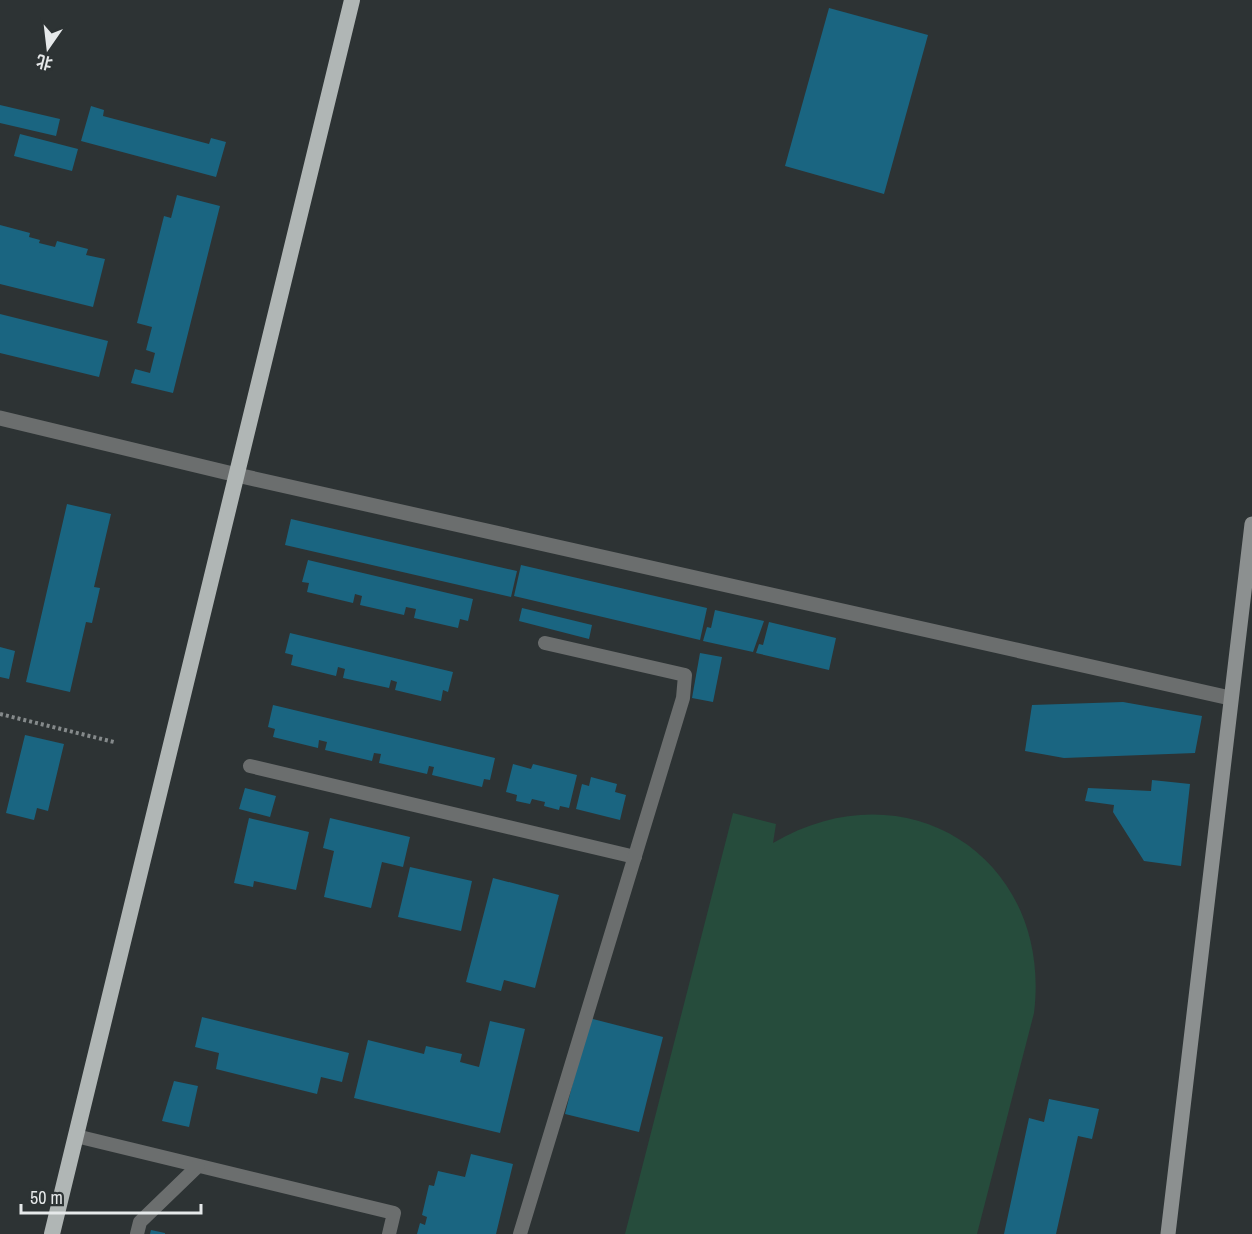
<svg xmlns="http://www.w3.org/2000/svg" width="1252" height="1234" font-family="'Archivo Narrow','Noto Sans SC',sans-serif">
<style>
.green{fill:#264c3c}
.building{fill:#1a6581}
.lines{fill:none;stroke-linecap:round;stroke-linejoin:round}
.path{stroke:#858a8b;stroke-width:4;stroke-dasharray:3 3;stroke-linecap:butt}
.service{stroke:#6b6e6e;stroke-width:14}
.minor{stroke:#6b6e6e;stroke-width:15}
.secondary{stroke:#8c9090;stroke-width:15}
.trunk{stroke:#b0b6b5;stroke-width:16}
</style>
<rect width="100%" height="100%" fill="#2d3334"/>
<path class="green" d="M733,813L776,824L773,843C907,764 1053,858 1034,1013L977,1234H625Z"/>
<g class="building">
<path d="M829,8L928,35L884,194L785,166Z"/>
<path d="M0,105L60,119L56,136L0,123Z"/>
<path d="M91,106L104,110L103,116L209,144L211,138L226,142L216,177L81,141Z"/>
<path d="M20,134L78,149L72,171L14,156Z"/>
<path d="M177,195L220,206L173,393L131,383L135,369L150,373L155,353L146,350L152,327L137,323L164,216L171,218Z"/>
<path d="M0,225L30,233L29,237L40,240L39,243L55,247L57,241L88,249L86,255L105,259L93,307L0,284Z"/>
<path d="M0,314L108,341L99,377L0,353Z"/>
<path d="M67,504L111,514L94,587L100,588L92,623L86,622L70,692L26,682Z"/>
<path d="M291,519L517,571L511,597L285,545Z"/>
<path d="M308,560L473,599L468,621L460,619L458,628L414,618L416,609L406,607L404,615L360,605L362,596L355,594L353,603L307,592L309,583L302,582Z"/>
<path d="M521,565L707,608L700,640L514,596Z"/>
<path d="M522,608L592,625L589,639L519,621Z"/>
<path d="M715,610L764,621L753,652L703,641L707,627L711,628Z"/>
<path d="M769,622L836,638L829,670L756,653L759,644L763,645Z"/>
<path d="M290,633L453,672L448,692L443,690L441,701L395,690L397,682L391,680L389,688L343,678L345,669L338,667L336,676L291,665L293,655L285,653Z"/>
<path d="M0,647L15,651L9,679L0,677Z"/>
<path d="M700,653L722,657L713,702L692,698Z"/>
<path d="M1123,702L1202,716L1195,753L1064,758L1025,751L1032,705Z"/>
<path d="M273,705L495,758L490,780L484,779L482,787L432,775L434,767L429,766L427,774L379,763L381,754L374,753L372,761L325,750L327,742L319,740L318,748L273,737L275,729L268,727Z"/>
<path d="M25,735L64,744L48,811L37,808L34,820L6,813Z"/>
<path d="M513,764L531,769L533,764L577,775L569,808L560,806L559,810L544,806L545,802L532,799L530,804L516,801L517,795L506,792Z"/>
<path d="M591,777L617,784L615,792L626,795L620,820L576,809L582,784L589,786Z"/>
<path d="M1152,780L1190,784L1181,866L1144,861L1113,812L1114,805L1085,801L1088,788L1151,791Z"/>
<path d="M245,788L276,796L270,817L239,809Z"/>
<path d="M249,818L309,832L296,890L254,881L253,887L234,883Z"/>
<path d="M330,818L410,837L403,867L382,862L371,908L324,897L334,851L323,848Z"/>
<path d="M410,867L472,881L461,931L398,917Z"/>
<path d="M493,878L559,895L535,988L504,980L501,991L466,982Z"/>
<path d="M202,1017L349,1053L342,1082L321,1077L317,1094L216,1069L219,1053L195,1047Z"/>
<path d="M589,1018L663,1037L639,1132L565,1114Z"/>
<path d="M490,1021L525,1029L500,1133L354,1098L368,1040L424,1054L426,1046L462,1054L460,1062L479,1067Z"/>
<path d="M174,1081L198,1086L189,1127L162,1121Z"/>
<path d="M1049,1099L1099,1109L1092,1139L1078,1136L1056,1234H1004L1029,1118L1044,1122Z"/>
<path d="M471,1154L513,1164L496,1234H417L420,1223L425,1225L427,1217L422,1215L429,1185L434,1186L438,1171L465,1177Z"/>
<path d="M151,1230L165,1233V1234H150Z"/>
</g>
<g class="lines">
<path class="path" d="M0,714L114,742"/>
<g class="service">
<path d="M250,766L635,857"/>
<path d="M76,1136L394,1213L389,1234"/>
<path d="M137,1234L140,1222L198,1166"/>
<path d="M520,1234L683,698L685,675L545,643"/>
</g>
<path class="minor" d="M0,418L237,475L1230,698"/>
<path class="secondary" d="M1168,1234L1252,524"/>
<path class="trunk" d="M52,1234L352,0"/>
</g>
<g transform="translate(48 48) rotate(194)" stroke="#2d3334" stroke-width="4.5" paint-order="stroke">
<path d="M0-4.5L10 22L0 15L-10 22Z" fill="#e6e9ea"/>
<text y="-9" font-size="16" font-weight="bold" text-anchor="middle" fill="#e6e9ea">北</text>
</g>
<path d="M21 1204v9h180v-9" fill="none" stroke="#e6e9ea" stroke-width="3"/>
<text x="30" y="1204" font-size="18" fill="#e6e9ea" stroke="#2d3334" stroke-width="4.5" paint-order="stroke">50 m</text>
</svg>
